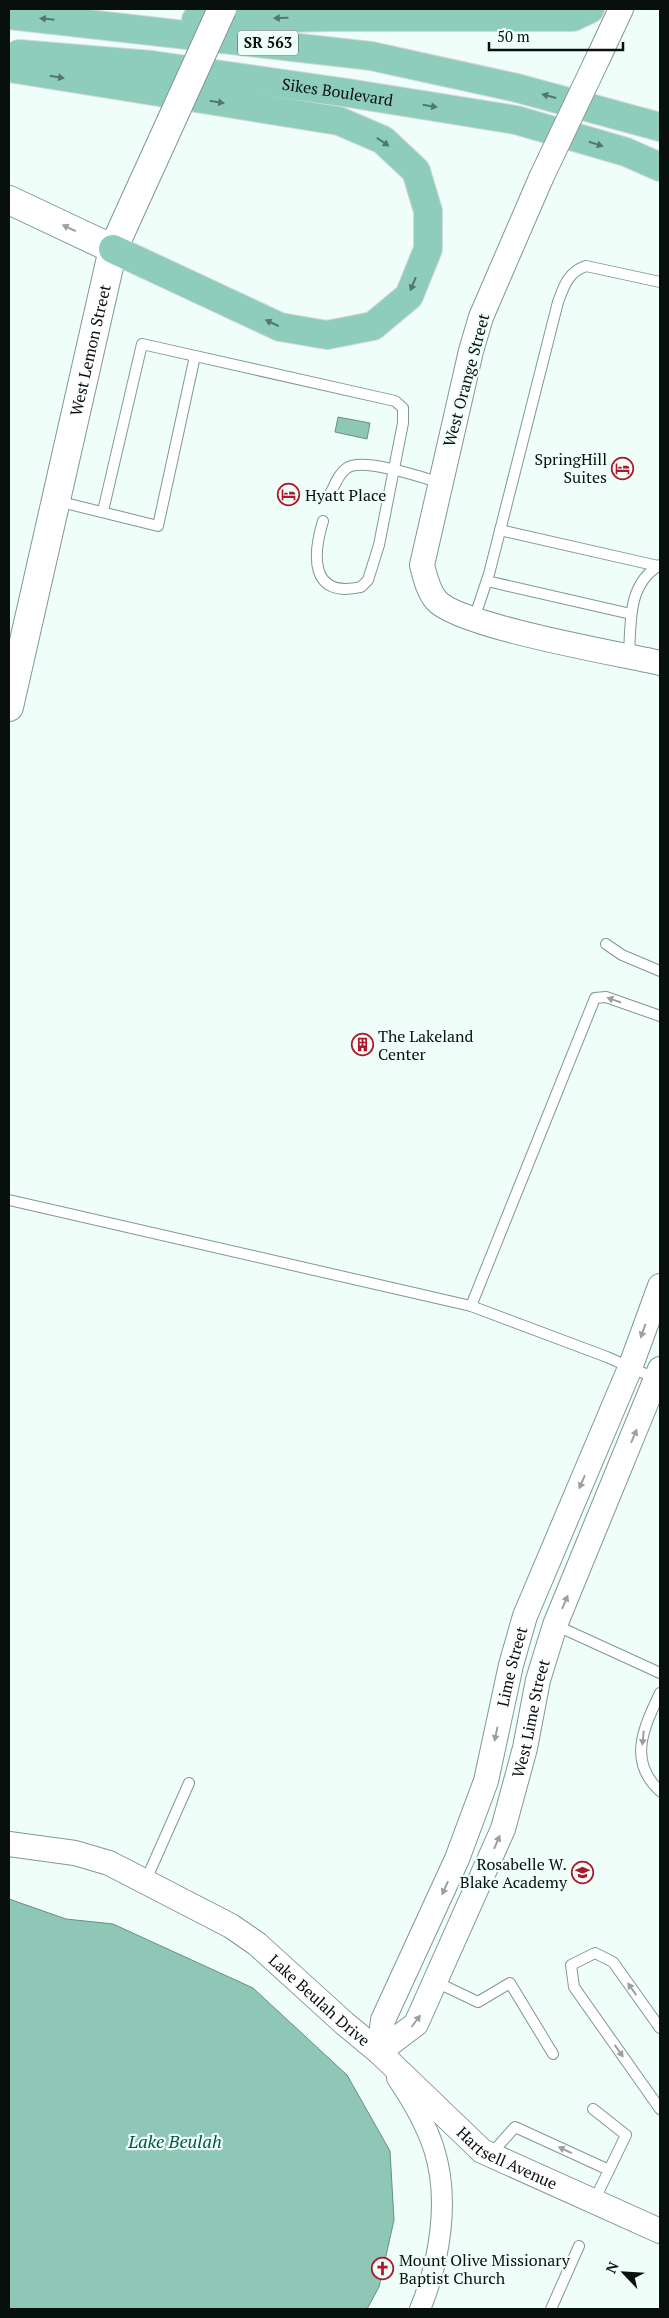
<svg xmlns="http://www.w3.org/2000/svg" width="669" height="2318" font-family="'PT Serif',serif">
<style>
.water{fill:#8ec7b5;stroke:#669083}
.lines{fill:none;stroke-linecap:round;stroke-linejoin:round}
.service-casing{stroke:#829890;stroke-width:12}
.minor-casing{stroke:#829890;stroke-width:22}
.tertiary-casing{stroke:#829890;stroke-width:26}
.secondary-casing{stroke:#829890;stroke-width:30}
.primary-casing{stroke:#d7d9d8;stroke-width:30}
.service{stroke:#fff;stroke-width:10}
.minor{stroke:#fff;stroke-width:20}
.tertiary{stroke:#fff;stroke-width:24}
.secondary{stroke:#fff;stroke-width:28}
.primary{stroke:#8ecdbc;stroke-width:28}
.tertiary-bridge-casing{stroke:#829890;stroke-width:26;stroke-linecap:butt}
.secondary-bridge-casing{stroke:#829890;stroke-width:30;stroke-linecap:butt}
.tertiary-bridge{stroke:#fff;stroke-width:24}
.secondary-bridge{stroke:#fff;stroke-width:28}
.oneway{fill:#52786d}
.oneway2{fill:#9c9f9e}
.labels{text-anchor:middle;stroke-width:4.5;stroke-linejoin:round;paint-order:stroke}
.shield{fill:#effef9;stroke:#4d5754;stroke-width:1}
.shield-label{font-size:15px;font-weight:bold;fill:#08100d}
.street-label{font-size:16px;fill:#08100d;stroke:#effef9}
.poi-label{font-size:16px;fill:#08100d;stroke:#effef9;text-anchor:start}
.water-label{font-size:18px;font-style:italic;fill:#035443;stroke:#effef9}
</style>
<rect width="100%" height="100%" fill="#effef9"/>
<g class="water">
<path d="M338,417L370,423L367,439L335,432Z"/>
<path d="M9,1899L66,1919L113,1924L253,1988L347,2075L390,2151L394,2220L379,2287L367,2309H9Z"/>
</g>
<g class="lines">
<defs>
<g id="service">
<path d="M330,494C335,485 338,474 347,468C363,457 421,477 441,483"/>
<path d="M57,501L158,526L195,356"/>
<path d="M103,511L142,344L395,401L403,408V423L379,545L368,580L361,587C309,599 313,554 323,521"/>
<path d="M500,530L658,566"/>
<path d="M487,581L631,614"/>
<path d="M474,619L489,574L558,302C564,286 568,272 586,266L660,282"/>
<path d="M629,656C631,623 627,584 660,565"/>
<path d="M606,944L622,955L660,971"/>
<path d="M9,1200L471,1306L607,1357L657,1379"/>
<path d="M471,1306L595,998L606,997L660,1016"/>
<path d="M555,1625L660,1673"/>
<path d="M660,1693C644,1727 627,1761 660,1791"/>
<path d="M146,1880L189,1783"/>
<path d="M436,1982L478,2002L510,1983L553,2054"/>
<path d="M660,2028L613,1962L595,1953L571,1965L574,1987L660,2109"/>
<path d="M593,2109L626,2135L594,2201"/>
<path d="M491,2154L515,2127L609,2170"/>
<path d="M551,2309L579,2246"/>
</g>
<path id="minor" d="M397,2078C412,2100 426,2124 434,2149C450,2199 440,2261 420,2309"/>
<g id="tertiary">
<path d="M599,56L621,9"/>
<path d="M541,178L481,317L471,351L422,565C425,576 428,591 436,600C457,626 621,654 660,663"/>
<path id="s1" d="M9,1844L75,1853L109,1863L231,1926L257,1944L344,2023L379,2052L482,2151L660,2231"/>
<path id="s2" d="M379,2052L383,2020L457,1859L486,1781L511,1665L525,1616L630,1368L660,1286"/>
<path id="s3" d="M379,2052L416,2024L503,1829L525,1748L538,1680L555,1625L660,1369"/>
</g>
<g id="secondary">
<path d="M9,200L113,249"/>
<path id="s4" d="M9,707L113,249L163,139"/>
</g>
<g id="primary">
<path d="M9,15L371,56L517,88L660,127"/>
<path d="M196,20L330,17H573L590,9"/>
<path id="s5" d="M19,54L152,65L348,93L516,120L626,152L660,167"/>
<path d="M9,68L339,121L383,140L416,171L428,211V249L409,296L373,326L327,335L280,327L113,249"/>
</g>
</defs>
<use href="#service" class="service-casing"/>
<use href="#minor" class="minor-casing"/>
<use href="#tertiary" class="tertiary-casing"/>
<use href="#secondary" class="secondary-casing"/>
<use href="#primary" class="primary-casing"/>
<use href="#service" class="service"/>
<use href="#minor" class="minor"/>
<use href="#tertiary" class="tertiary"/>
<use href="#secondary" class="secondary"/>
<use href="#primary" class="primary"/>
<defs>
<path id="tertiary-bridge" d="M541,178L599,56"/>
<path id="secondary-bridge" d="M163,139L222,9"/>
</defs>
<use href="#tertiary-bridge" class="tertiary-bridge-casing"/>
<use href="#secondary-bridge" class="secondary-bridge-casing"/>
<use href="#tertiary-bridge" class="tertiary-bridge"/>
<use href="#secondary-bridge" class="secondary-bridge"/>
</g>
<defs><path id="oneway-solid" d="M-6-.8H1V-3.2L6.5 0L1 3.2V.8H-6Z" transform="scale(1.25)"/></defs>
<g class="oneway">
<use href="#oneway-solid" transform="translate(281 18) rotate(178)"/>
<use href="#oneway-solid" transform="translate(47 19) rotate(-174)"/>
<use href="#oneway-solid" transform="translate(57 77) rotate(9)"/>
<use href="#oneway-solid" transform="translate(549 96) rotate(-165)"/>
<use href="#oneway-solid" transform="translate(217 102) rotate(9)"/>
<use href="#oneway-solid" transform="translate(430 106) rotate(9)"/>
<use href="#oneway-solid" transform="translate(383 142) rotate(34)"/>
<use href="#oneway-solid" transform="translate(596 144) rotate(17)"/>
<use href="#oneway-solid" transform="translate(413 284) rotate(112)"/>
<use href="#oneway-solid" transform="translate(272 323) rotate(-155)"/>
</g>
<g class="oneway2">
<use href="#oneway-solid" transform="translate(69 228) rotate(-155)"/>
<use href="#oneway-solid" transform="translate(614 1000) rotate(-161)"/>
<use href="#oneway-solid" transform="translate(643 1331) rotate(110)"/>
<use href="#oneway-solid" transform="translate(634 1436) rotate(-67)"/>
<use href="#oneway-solid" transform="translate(582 1482) rotate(113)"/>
<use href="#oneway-solid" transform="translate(565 1602) rotate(-67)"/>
<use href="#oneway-solid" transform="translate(496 1734) rotate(102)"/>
<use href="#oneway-solid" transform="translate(643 1738) rotate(96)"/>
<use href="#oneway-solid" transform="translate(497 1842) rotate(-67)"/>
<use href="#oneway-solid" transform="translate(445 1888) rotate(114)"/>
<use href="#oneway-solid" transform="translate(632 1989) rotate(-125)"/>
<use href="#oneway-solid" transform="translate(416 2021) rotate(-53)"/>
<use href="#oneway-solid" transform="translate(619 2051) rotate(55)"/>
<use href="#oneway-solid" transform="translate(565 2150) rotate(-155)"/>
</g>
<defs>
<symbol id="hotel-ring" viewBox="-11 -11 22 22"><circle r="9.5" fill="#effef9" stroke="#ad182b" stroke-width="1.5"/><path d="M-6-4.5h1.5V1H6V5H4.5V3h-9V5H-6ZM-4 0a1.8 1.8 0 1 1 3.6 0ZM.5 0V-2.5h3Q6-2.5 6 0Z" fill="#ad182b"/></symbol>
<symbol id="building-ring" viewBox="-11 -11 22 22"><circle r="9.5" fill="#effef9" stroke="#ad182b" stroke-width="1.5"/><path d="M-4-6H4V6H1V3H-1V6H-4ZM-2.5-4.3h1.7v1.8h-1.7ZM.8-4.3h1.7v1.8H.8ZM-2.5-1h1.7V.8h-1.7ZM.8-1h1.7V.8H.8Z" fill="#ad182b"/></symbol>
<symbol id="school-ring" viewBox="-11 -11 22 22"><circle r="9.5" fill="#effef9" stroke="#ad182b" stroke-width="1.5"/><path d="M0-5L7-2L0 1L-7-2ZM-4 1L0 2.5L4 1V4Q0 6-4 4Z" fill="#ad182b"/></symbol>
<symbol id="church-ring" viewBox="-11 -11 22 22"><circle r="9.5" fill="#effef9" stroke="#ad182b" stroke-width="1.5"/><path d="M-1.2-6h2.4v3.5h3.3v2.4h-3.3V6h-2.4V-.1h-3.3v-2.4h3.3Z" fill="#ad182b"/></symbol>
</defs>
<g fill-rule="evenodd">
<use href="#hotel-ring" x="610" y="456" width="25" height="25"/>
<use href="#hotel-ring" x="276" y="482" width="25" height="25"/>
<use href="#building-ring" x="350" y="1032" width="25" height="25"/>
<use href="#school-ring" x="570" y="1860" width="25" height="25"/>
<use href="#church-ring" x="370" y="2256" width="25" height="25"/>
</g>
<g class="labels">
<rect class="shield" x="238" y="30.5" width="60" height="25" rx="4"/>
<g class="shield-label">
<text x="268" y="48">SR 563</text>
</g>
<g class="street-label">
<text dy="6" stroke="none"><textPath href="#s5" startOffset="321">Sikes Boulevard</textPath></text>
<text dy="6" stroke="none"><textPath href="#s4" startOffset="366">West Lemon Street</textPath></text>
<text transform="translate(466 380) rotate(-75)" y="6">West Orange Street</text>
<text dy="6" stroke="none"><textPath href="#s2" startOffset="410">Lime Street</textPath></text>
<text dy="6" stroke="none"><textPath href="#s3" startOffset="374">West Lime Street</textPath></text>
<text dy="6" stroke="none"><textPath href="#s1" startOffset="355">Lake Beulah Drive</textPath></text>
<text dy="6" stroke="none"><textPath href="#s1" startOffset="602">Hartsell Avenue</textPath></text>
</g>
<g class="poi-label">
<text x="607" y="465" text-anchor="end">SpringHill<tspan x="607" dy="18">Suites</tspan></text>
<text x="305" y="501">Hyatt Place</text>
<text x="378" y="1042">The Lakeland<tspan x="378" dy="18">Center</tspan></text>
<text x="567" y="1870" text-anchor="end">Rosabelle W.<tspan x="567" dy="18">Blake Academy</tspan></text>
<text x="399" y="2266">Mount Olive Missionary<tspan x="399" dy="18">Baptist Church</tspan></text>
</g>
<g class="water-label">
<text x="175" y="2148">Lake Beulah</text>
</g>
</g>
<rect width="669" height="2318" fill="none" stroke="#08100d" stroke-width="20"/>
<g transform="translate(624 2273) rotate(295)" stroke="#effef9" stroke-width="4" paint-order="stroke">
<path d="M0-4L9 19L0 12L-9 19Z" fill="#08100d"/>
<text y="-8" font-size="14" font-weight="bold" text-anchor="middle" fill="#08100d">N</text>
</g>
<path d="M489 42v8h134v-8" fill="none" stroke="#08100d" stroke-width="2.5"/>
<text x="497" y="42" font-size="15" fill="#08100d" stroke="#effef9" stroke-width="4" paint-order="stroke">50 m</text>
</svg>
